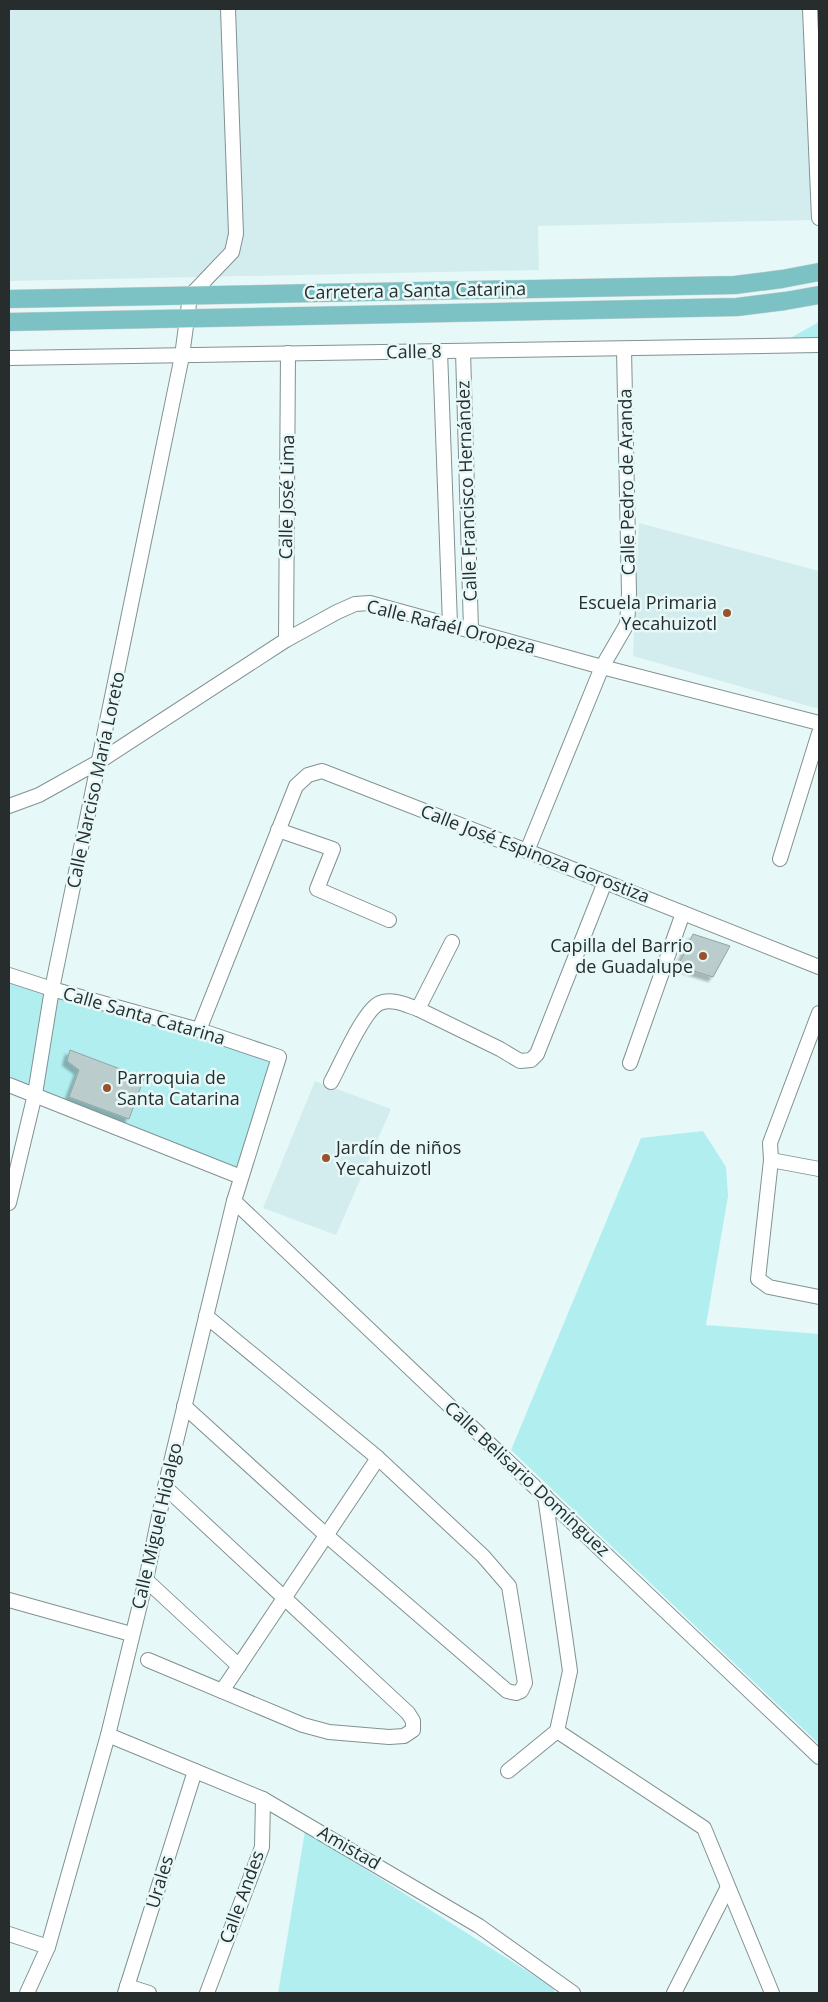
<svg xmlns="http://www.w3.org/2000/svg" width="828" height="2002" font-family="'Open Sans',sans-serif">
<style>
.built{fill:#d3edee}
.green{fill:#b0eef0}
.building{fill:#bcc;stroke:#94a4a4;filter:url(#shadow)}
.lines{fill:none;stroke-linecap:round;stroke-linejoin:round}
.minor-casing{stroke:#829192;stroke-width:16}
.major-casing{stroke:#d4d5d5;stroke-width:19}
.minor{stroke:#fff;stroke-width:14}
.major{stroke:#7cc2c4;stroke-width:18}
.poi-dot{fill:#99522b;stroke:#e7f8f8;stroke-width:2}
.labels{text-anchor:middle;stroke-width:5;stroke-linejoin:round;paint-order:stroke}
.street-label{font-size:18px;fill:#272d2d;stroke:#e7f8f8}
.poi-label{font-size:18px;fill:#272d2d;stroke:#e7f8f8;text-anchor:end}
</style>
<defs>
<filter id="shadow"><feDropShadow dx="-4.5" dy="4.5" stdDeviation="1" flood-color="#0004"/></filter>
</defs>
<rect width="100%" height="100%" fill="#e7f8f8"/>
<g class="built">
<path d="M9,9H819V218L815,220L538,226L539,270L9,281Z"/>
<path d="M639,523L819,571V709L633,656Z"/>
<path d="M315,1081L391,1109L336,1235L263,1208Z"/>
</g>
<g class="green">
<path d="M819,322V345L776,346Z"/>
<path d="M9,978L51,990L30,1093L9,1086Z"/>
<path d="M53,993L279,1057L243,1169L32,1096Z"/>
<path d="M703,1131L726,1167L728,1196L706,1325L819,1334V1744L511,1450L641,1138Z"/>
<path d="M305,1831L554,1988V1993H278Z"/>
</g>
<g class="building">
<path d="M693,934L730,946L713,977L678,966Z"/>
<path d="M70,1050L144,1078L129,1119L69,1097L79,1070L67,1061Z"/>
</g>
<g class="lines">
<defs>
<g id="minor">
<path d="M810,9L819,218"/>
<path d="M440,351L450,624"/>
<path d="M463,351L471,630"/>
<path d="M9,358L819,345"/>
<path d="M286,640L288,353"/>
<path d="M9,806L39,795L100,761L286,640L337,612L355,604L370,603L602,667L819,723"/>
<path d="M278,830L333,849L317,889L389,920"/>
<path d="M527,851L602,667L627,624L629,593L624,349"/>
<path d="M780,859L819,733"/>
<path d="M452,942L418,1009L500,1049L520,1061L531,1060L537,1054L605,882"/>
<path d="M9,975L52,989L199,1030L279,1057L234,1201L165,1487L146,1580L108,1735L48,1947L27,1993"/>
<path d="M819,1013L770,1143L771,1160L758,1279L769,1287L819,1297"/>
<path d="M199,1030L296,786L308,775L322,771L527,851L819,967"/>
<path d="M630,1063L683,913"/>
<path d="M331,1082C340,1066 364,1009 380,1003C392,998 406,1005 418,1009"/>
<path d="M9,1085L241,1177"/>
<path d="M771,1160L819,1169"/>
<path d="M234,1201L819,1757"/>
<path d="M9,1203L35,1094L52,989L182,356L190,296L232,252L236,234L228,9"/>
<path d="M184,1406L326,1535L507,1691L516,1693L521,1691L525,1683L509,1586L483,1556L378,1458L206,1316"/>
<path d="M146,1580L239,1666"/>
<path d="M9,1600L131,1634"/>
<path d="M148,1660L303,1725L329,1732L389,1737L404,1736L413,1730V1721L408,1713L165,1487"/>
<path d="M222,1691L378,1458"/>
<path d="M557,1731L704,1828L772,1993"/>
<path d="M108,1735L263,1799L479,1926L573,1993"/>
<path d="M508,1771L557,1731L570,1671L545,1496"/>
<path d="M9,1934L48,1947"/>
<path d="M127,1986L149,1993"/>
<path d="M125,1993L195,1771"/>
<path d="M207,1993L262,1847L263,1799"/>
<path d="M674,1993L728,1887"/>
</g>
<g id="major">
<path d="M9,299L735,285L782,279L819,272"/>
<path d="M9,322L737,307L785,301L819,295"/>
</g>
</defs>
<use href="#minor" class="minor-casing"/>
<use href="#major" class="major-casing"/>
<use href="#minor" class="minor"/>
<use href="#major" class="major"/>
</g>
<g class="poi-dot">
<circle cx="727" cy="613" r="5"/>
<circle cx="703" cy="956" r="5"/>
<circle cx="107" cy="1088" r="5"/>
<circle cx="326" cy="1158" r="5"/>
</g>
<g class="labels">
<g class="street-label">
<text transform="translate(415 291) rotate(-1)" y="6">Carretera a Santa Catarina</text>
<text transform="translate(414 352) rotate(-1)" y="6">Calle 8</text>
<text transform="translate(627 482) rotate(-91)" y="6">Calle Pedro de Aranda</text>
<text transform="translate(467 491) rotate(-92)" y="6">Calle Francisco Hernández</text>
<text transform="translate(287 497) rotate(-89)" y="6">Calle José Lima</text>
<text transform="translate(451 627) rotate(14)" y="6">Calle Rafaél Oropeza</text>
<text transform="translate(96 780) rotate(-78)" y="6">Calle Narciso María Loreto</text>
<text transform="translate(535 854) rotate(21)" y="6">Calle José Espinoza Gorostiza</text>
<text transform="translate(144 1016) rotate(16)" y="6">Calle Santa Catarina</text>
<text transform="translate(527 1479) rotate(43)" y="6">Calle Belisario Domínguez</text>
<text transform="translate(157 1526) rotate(-77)" y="6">Calle Miguel Hidalgo</text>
<text transform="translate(349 1848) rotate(30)" y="6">Amistad</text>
<text transform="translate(160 1882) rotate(-73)" y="6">Urales</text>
<text transform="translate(242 1897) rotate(-70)" y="6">Calle Andes</text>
</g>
<g class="poi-label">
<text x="717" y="609">Escuela Primaria<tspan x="717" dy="21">Yecahuizotl</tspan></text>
<text x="693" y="952">Capilla del Barrio<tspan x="693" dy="21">de Guadalupe</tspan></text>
<text x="117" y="1084" text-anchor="start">Parroquia de<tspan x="117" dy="21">Santa Catarina</tspan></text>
<text x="336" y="1154" text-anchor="start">Jardín de niños<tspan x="336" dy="21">Yecahuizotl</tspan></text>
</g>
</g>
<rect width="828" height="2002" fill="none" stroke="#272d2d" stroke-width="20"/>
</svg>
